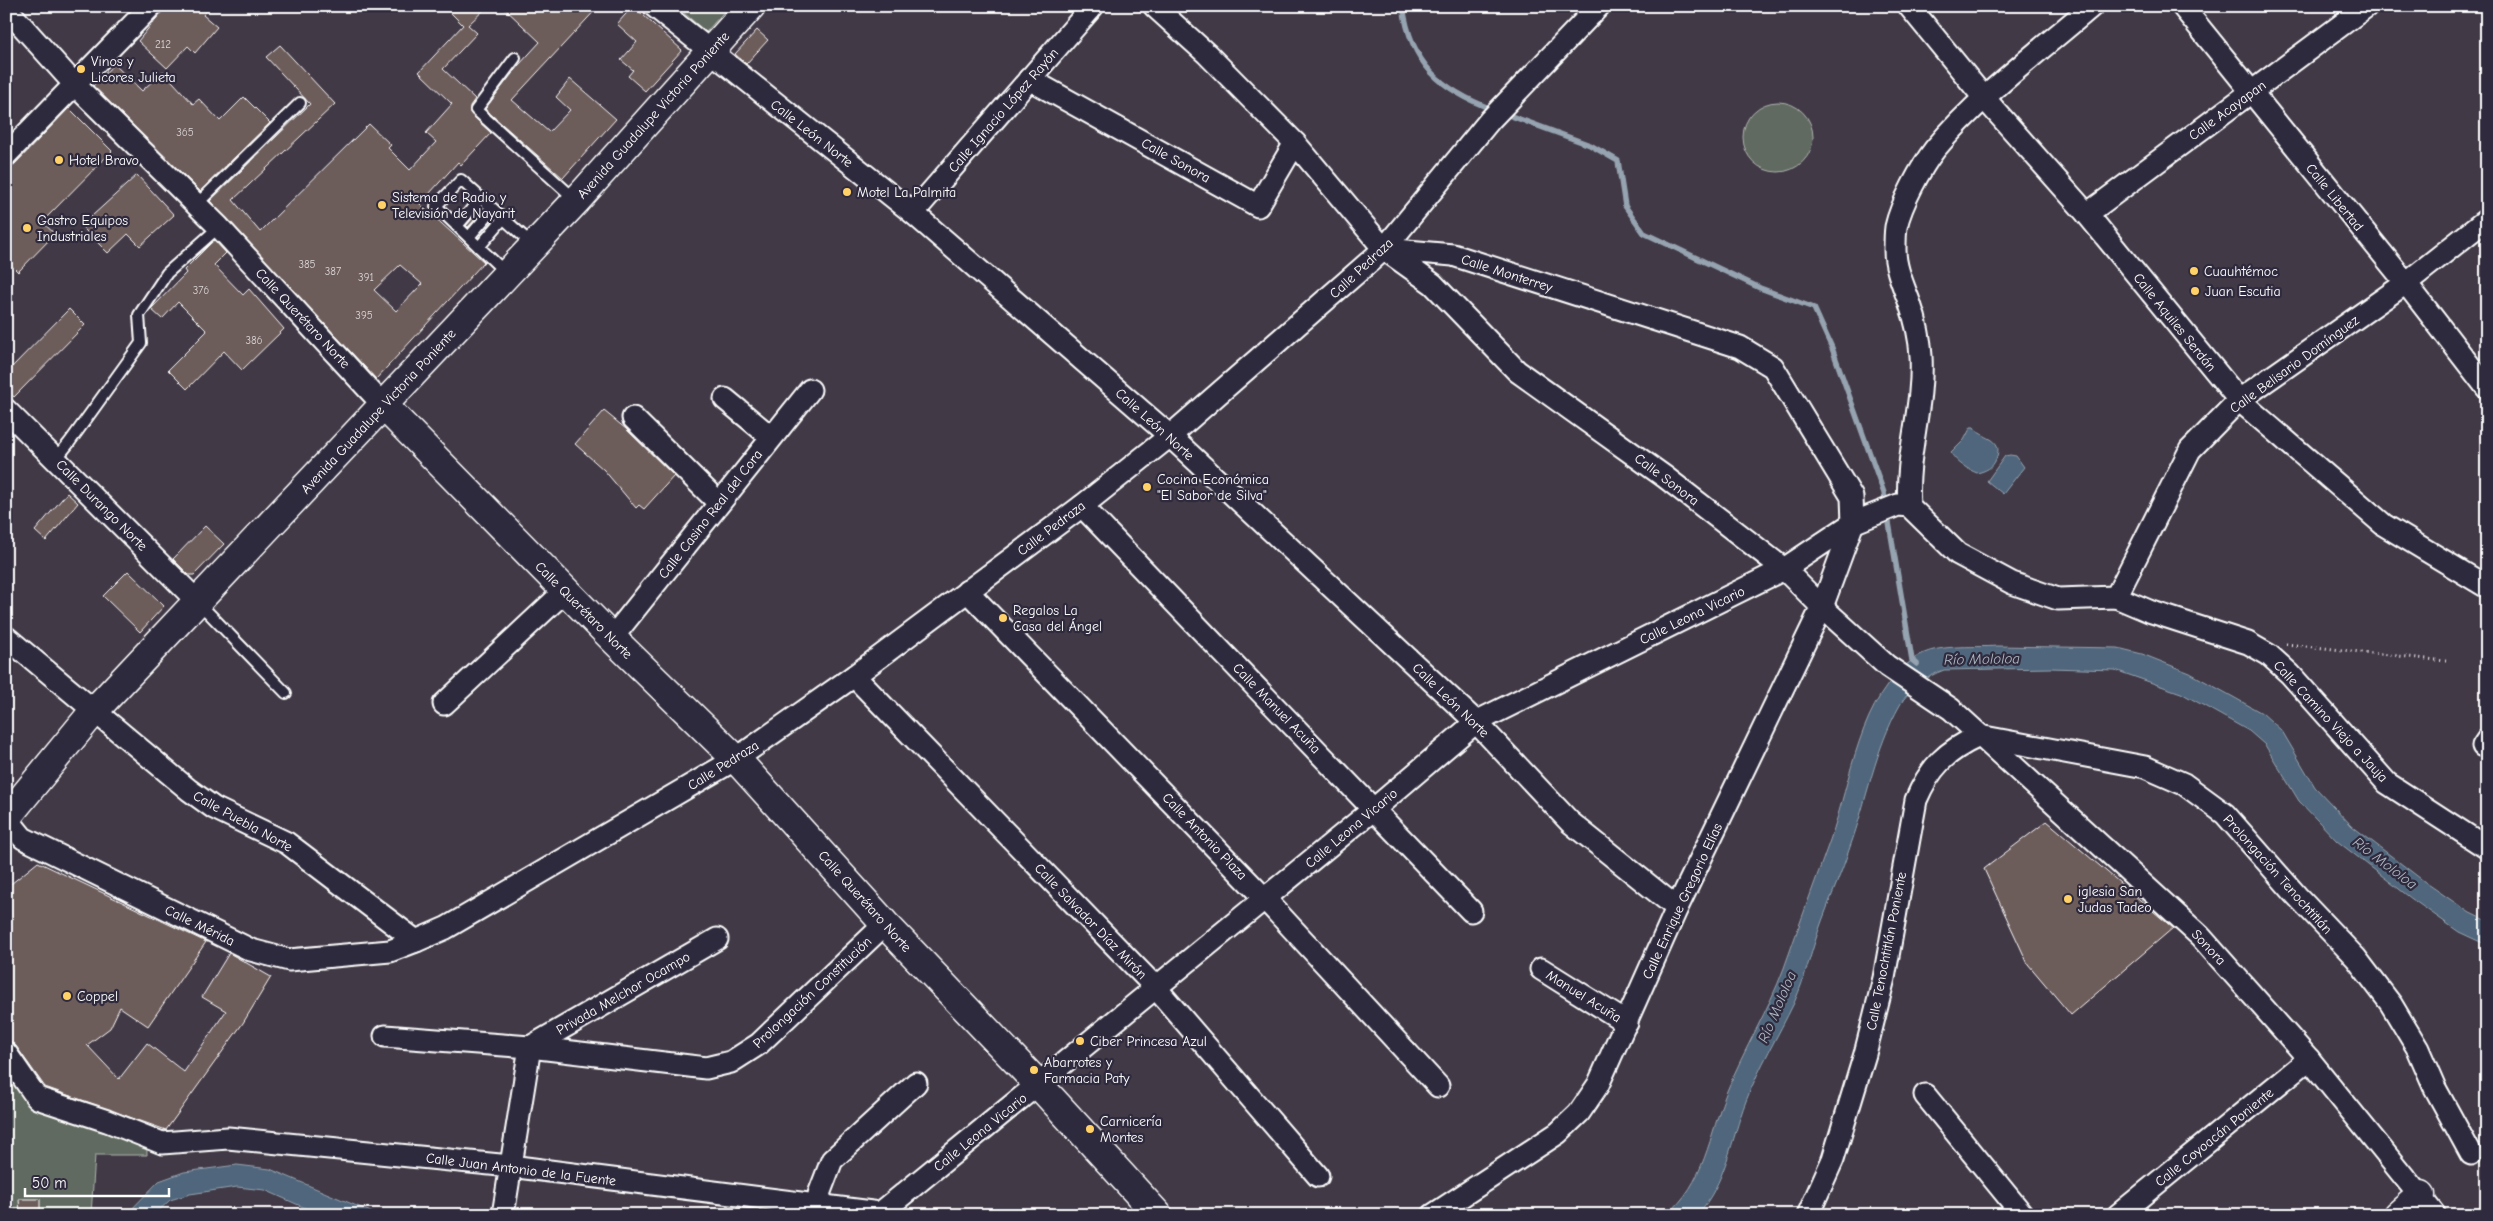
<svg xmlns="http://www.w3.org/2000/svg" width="2493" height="1221" font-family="'Comic Neue',sans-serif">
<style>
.green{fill:#606b60;stroke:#b0b5b0}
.water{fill:#50667b;stroke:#96a3b0}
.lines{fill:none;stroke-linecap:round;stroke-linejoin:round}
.stream{stroke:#96a3b0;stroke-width:5.5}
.building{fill:#6c5c5a;stroke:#fff;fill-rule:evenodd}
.lane-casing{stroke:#fff;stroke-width:14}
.street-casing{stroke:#fff;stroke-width:25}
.secondary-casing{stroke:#fff;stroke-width:31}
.path{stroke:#fff;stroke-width:3;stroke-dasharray:1 4;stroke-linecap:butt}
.lane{stroke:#2f2a3d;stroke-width:10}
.street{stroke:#2f2a3d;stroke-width:21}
.secondary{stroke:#2f2a3d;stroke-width:28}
.poi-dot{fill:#ffd166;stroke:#2f2a3d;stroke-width:2}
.labels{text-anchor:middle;stroke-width:4.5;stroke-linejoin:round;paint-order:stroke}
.number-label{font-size:11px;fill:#dad6d6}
.poi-label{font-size:14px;fill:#fff;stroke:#2f2a3d;text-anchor:start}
.street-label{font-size:14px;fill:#fff;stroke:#2f2a3d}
.water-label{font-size:15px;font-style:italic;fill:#b0bac4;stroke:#2f2a3d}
</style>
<rect width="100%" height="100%" fill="#413946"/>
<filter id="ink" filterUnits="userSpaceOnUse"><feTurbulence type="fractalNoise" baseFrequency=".02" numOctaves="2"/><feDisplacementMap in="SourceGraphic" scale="10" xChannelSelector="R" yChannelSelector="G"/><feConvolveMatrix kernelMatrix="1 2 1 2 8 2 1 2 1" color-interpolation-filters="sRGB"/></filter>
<g filter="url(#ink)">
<g class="green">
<path d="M676,6H729L706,32Z"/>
<circle cx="1778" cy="137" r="35"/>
<path d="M6,1036L44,1091L146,1123L147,1155H95L91,1215H6Z"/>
</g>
<g class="water">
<path d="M1971,427H1974C1981,440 2005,436 1996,459C1993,468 1985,471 1977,473C1967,469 1957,463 1951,453L1964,440Z"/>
<path d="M2010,455L2016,456L2024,467L2003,494L1987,481L2005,456Z"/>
<path d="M1997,646L2118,648L2142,654L2190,673L2262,713L2282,731L2315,787L2352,826L2425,882L2470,913L2487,921V945L2459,932L2412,899L2337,841L2299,801L2265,745L2249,731L2181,693L2115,670L2050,668L1944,670C1927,676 1909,689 1900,705C1875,749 1867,800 1850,847C1842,872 1831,896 1822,921C1812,948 1806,976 1794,1003C1778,1036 1759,1067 1746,1101C1731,1140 1726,1183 1697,1215H1666C1705,1184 1709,1135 1727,1091C1744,1049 1768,1011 1784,968C1799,925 1815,882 1830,840C1852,779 1858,698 1915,658C1936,643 1972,648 1997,646Z"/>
<path d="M237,1165L270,1169L378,1215H321L265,1190L237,1187L190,1194L170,1200L154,1215H126L159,1181L184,1172Z"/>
</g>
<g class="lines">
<g class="stream">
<path d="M1403,6C1411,65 1441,90 1494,110"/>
<path d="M1503,113L1590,145L1618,161L1625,206L1644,233L1760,288L1814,308L1832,348L1884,493L1912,660L1917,664"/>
</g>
</g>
<g class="building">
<path d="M163,6H211L203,15L217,27L195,53L188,46L167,68L138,41L160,14Z"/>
<path d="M444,6H488L468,25L477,33L443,69L475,99L470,106V113L491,133L461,165L458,162L420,204L484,262L376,379L210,201L310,104L266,57L280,45L335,104L233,200L260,232L369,124L391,145L388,148L410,170L436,142L426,133L452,104L419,72L463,25ZM400,265L422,284L396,311L374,290Z"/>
<path d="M502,6H599L512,100L549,132L570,110L556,97L570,79L616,119L563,178L485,109L518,66L540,42Z"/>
<path d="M633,6L682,50L645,91L628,76L633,70L621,60L637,42L617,24Z"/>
<path d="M757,30L768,40L746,64L735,54Z"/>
<path d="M114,64L142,91L163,71L193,104L199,99L220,121L244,97L270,123L200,191L93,86Z"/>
<path d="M69,108L112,151L42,222L55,234L18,272L6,260V169L15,164Z"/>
<path d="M137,175L174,215L140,246L128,234L108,253L81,226Z"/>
<path d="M479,211L481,213L468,227L466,226Z"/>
<path d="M214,240L226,253L214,265L243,295L249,289L284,329L242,370L224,351L187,389L168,370L207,331L178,302L162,319L151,309L186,273L184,270Z"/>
<path d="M69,309L85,325L14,397L6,389V373Z"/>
<path d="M604,411L626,429L674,476L644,509L639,505L636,508L604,470L575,444Z"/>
<path d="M67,493L78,503L46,541L35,531Z"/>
<path d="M205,526L224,544L194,575H189L173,559Z"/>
<path d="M128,571L164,606L140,632L103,596Z"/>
<path d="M2047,821L2173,928L2071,1015L2028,964L1984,869Z"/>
<path d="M38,862L206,942L148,1026L120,1007L110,1028L87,1045L119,1079L147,1043L184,1072L226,1011L202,997L229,953L271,977L243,1023L166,1130L45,1087L16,1046L6,1036V888Z"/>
<path d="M19,1199H40V1215H20Z"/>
</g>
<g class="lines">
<defs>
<g id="lane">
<path d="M515,58L476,110L576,200"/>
<path d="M196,205L300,103"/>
<path d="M457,226L481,198"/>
<path d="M469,237L493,209"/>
<path d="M479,247L503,219"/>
<path d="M506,273L436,206L461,180L533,245"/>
<path d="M56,459L69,443L141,343L139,315L167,273L219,227"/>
<path d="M198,602L286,693"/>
</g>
<g id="street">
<path d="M654,6L913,213L1170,436L1476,722L1570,822L1677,908"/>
<path d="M1154,6L1207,54L1295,143L1384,249L1433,284L1517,371L1665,477L1784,569L1822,607L1887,666L1951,709L2200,936L2309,1059L2435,1215"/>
<path d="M1909,6L1985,99L2087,214L2239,400L2384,525L2487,587"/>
<path d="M2182,6L2406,283L2487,388"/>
<path d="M6,8L76,86L219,227L384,406"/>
<path d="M1029,79L1258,206L1295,143"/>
<path d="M6,155L151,6"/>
<path d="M913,213L1093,6"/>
<path d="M2087,214L2367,6"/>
<path d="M1384,249L1453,255L1740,347L1773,367L1852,497L1853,523L1822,607L1677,908L1598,1085L1579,1113L1558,1133L1433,1215"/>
<path d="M725,399L771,437"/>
<path d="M6,410L197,601"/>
<path d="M633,418L719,503"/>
<path d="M1082,506L1471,911"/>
<path d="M1909,506C1905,455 1924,407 1921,356C1920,337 1916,321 1910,304C1904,287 1895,268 1895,250C1895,242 1895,234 1896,227C1901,204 1921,167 1935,149C1977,98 2041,50 2092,6"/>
<path d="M967,591L1265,899L1438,1086"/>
<path d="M2116,597L2190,450L2239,400L2406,283L2487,219"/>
<path d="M6,637L189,790L214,808L287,843L416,941"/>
<path d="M612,638L810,390"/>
<path d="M854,676L1156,988L1318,1176"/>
<path d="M444,704L565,591"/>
<path d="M2483,746L2487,740"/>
<path d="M6,817L23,838L251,950L289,960L390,951L416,941L446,928L736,759L854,676L1082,506L1170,436L1384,249L1490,120L1599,6"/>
<path d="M1541,969L1627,1023"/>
<path d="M385,1036L530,1047L706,1068L731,1062L759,1044L885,924"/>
<path d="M6,1053L37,1098L107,1121L162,1143L228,1138L510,1166L880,1213"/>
<path d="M1925,1095L2023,1215"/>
<path d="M823,1206L819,1194L832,1160L916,1083"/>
<path d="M503,1215L530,1047L717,939"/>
<path d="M878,1215L1374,809L1476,722L1784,569L1853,523L1898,505L1909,506L1958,554L2012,583L2058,599L2116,597L2149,611L2248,643L2269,655L2290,674L2387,783L2487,848"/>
<path d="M1808,1215L1833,1159L1865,1054L1884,978L1916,800C1930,767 1946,751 1979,736L2145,767L2184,784L2225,814L2297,896L2356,958L2391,1004L2418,1049L2435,1088L2471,1154"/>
<path d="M2118,1215L2309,1059"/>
</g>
<g id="secondary">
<path d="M384,406L612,638L736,759L885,924L1039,1085L1158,1215"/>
<path d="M6,818L94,711L576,201L751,6"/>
<path d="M2398,1215L2421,1195"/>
</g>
</defs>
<use href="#lane" class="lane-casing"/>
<use href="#street" class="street-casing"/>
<use href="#secondary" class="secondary-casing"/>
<path class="path" d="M2286,644L2446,661"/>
<use href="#lane" class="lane"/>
<use href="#street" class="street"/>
<use href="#secondary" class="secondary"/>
</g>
</g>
<g class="poi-dot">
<circle cx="81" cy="69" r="5"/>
<circle cx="59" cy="160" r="5"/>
<circle cx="847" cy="192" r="5"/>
<circle cx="382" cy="205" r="5"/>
<circle cx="27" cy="228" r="5"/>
<circle cx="2194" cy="271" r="5"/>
<circle cx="2195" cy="291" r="5"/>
<circle cx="1147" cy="487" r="5"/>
<circle cx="1003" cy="618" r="5"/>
<circle cx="2068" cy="899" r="5"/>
<circle cx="67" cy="996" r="5"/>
<circle cx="1080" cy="1041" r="5"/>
<circle cx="1034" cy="1070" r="5"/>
<circle cx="1090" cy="1129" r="5"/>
</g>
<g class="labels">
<g class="number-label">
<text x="163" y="48">212</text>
<text x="185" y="136">365</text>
<text x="307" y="268">385</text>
<text x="333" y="275">387</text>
<text x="366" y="281">391</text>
<text x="201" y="294">376</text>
<text x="364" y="319">395</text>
<text x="254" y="344">386</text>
</g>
<g class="poi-label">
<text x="91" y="66">Vinos y<tspan x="91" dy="16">Licores Julieta</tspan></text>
<text x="69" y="165">Hotel Bravo</text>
<text x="857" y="197">Motel La Palmita</text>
<text x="392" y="202">Sistema de Radio y<tspan x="392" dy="16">Televisión de Nayarit</tspan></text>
<text x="37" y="225">Gastro Equipos<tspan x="37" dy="16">Industriales</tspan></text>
<text x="2204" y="276">Cuauhtémoc</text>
<text x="2205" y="296">Juan Escutia</text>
<text x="1157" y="484">Cocina Económica<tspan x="1157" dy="16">"El Sabor de Silva"</tspan></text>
<text x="1013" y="615">Regalos La<tspan x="1013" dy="16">Casa del Ángel</tspan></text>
<text x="2078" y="896">iglesia San<tspan x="2078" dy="16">Judas Tadeo</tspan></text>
<text x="77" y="1001">Coppel</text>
<text x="1090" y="1046">Ciber Princesa Azul</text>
<text x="1044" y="1067">Abarrotes y<tspan x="1044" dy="16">Farmacia Paty</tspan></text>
<text x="1100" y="1126">Carnicería<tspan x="1100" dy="16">Montes</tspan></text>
</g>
<g class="street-label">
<text transform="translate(1003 110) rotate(-49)" y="5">Calle Ignacio López Rayón</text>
<text transform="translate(2227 110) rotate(-36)" y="5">Calle Acayapan</text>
<text transform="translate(653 115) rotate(-48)" y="5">Avenida Guadalupe Victoria Poniente</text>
<text transform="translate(812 133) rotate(38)" y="5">Calle León Norte</text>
<text transform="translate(1176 160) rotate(29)" y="5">Calle Sonora</text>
<text transform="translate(2335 197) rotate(51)" y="5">Calle Libertad</text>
<text transform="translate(1361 268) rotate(-43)" y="5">Calle Pedraza</text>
<text transform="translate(1507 273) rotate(18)" y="5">Calle Monterrey</text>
<text transform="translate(303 318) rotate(47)" y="5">Calle Querétaro Norte</text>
<text transform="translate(2175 322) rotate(51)" y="5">Calle Aquiles Serdán</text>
<text transform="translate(2294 364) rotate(-36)" y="5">Calle Belisario Domínguez</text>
<text transform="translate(378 411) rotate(-47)" y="5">Avenida Guadalupe Victoria Poniente</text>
<text transform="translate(1155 424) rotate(42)" y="5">Calle León Norte</text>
<text transform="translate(1667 479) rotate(37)" y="5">Calle Sonora</text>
<text transform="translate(102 505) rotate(45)" y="5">Calle Durango Norte</text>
<text transform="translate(710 514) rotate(-52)" y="5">Calle Casino Real del Cora</text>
<text transform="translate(1051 528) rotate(-37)" y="5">Calle Pedraza</text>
<text transform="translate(584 610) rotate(45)" y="5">Calle Querétaro Norte</text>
<text transform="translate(1692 615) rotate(-26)" y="5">Calle Leona Vicario</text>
<text transform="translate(1451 700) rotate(44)" y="5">Calle León Norte</text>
<text transform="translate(1277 708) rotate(46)" y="5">Calle Manuel Acuña</text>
<text transform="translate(2331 721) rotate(47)" y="5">Calle Camino Viejo a Jauja</text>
<text transform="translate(723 765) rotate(-32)" y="5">Calle Pedraza</text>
<text transform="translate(243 821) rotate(29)" y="5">Calle Puebla Norte</text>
<text transform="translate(1351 828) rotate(-40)" y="5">Calle Leona Vicario</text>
<text transform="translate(1205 836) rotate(46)" y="5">Calle Antonio Plaza</text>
<text transform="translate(2278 874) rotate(48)" y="5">Prolongación Tenochtitlán</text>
<text transform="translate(865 901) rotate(48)" y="5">Calle Querétaro Norte</text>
<text transform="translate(1682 901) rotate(-65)" y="5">Calle Enrique Gregorio Elías</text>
<text transform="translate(1091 921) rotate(46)" y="5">Calle Salvador Díaz Mirón</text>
<text transform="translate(200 925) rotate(26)" y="5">Calle Mérida</text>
<text transform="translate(2209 947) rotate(47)" y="5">Sonora</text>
<text transform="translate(1886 951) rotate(-79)" y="5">Calle Tenochtitlán Poniente</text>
<text transform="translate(812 992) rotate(-43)" y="5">Prolongación Constitución</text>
<text transform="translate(623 993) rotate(-30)" y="5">Privada Melchor Ocampo</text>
<text transform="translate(1584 996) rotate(32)" y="5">Manuel Acuña</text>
<text transform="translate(980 1132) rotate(-39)" y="5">Calle Leona Vicario</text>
<text transform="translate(2214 1137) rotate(-39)" y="5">Calle Coyoacán Poniente</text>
<text transform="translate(521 1169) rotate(7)" y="5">Calle Juan Antonio de la Fuente</text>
</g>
<g class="water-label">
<text transform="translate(1982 659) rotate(-1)" y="5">Río Mololoa</text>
<text transform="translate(2385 863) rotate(37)" y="5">Río Mololoa</text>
<text transform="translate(1777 1007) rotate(-67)" y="5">Río Mololoa</text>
</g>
</g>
<rect width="2493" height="1221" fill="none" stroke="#2f2a3d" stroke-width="25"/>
<rect x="12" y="12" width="2468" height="1196" fill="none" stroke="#fff" stroke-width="2" filter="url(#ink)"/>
<path d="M25 1188v8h144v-8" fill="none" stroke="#ffffff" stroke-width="2.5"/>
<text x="32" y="1188" font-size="15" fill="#ffffff" stroke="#2f2a3d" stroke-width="4" paint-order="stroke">50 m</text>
</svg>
